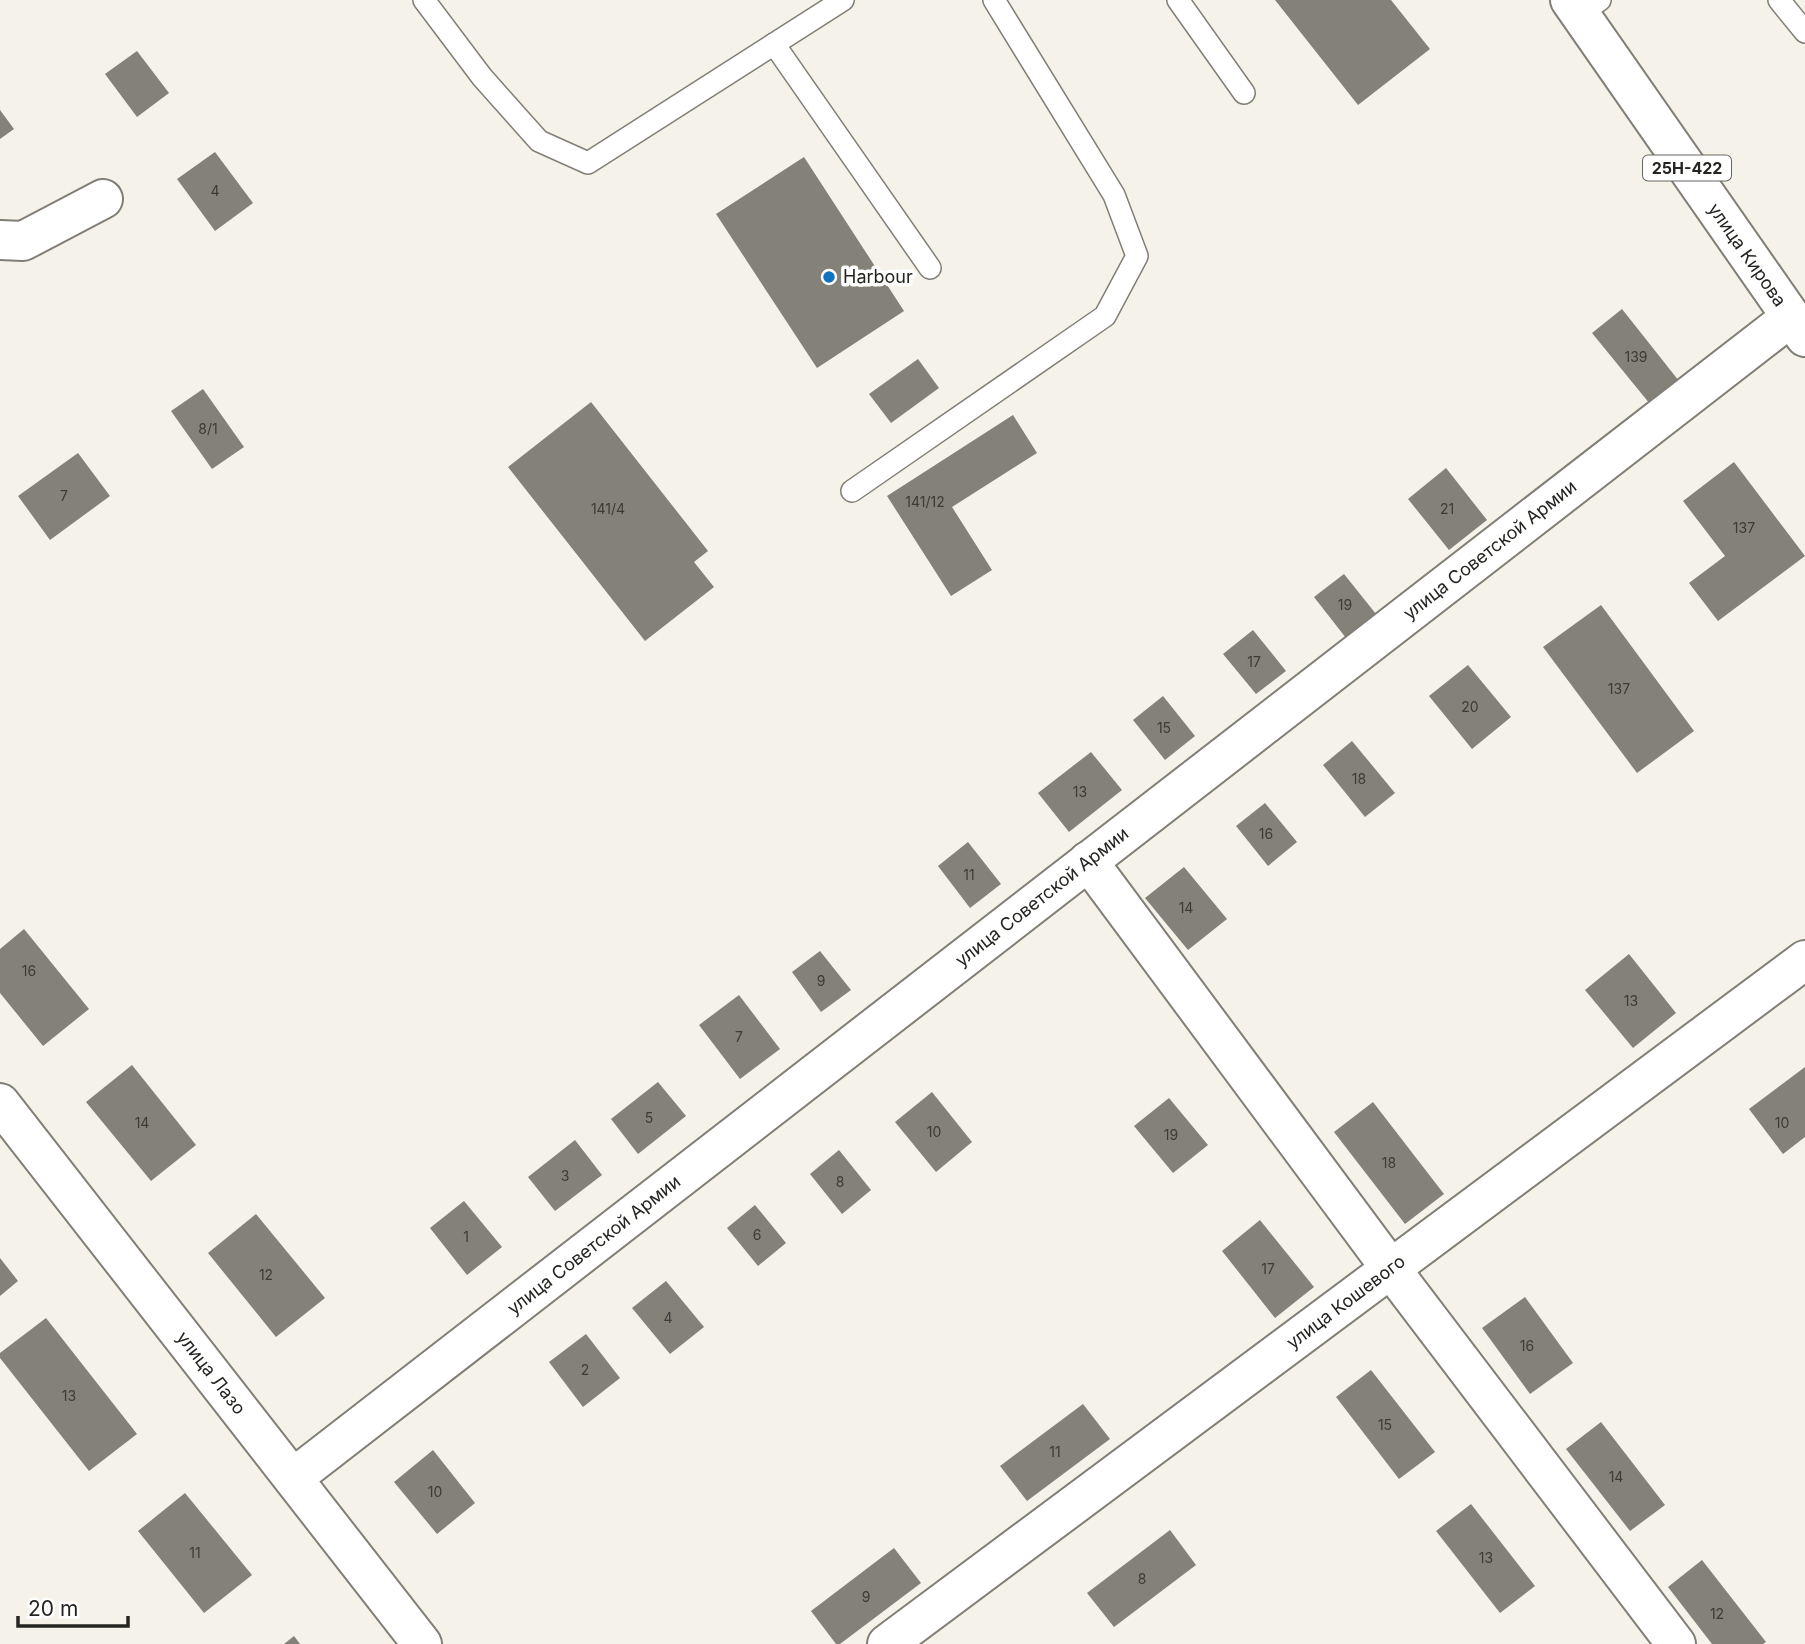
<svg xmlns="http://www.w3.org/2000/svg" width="1805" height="1644" font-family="Inter,sans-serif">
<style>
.building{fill:#838178}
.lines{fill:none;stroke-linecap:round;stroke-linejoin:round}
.service-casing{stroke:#807e75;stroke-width:24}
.minor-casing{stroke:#807e75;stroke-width:42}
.primary-casing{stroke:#807e75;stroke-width:42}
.service{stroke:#fff;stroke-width:21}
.minor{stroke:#fff;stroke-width:38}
.primary{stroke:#fff;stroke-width:38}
.poi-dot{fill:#1173bf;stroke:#fff;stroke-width:2.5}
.labels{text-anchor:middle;stroke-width:7;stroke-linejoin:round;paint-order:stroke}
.number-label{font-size:14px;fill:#3c3b36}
.shield{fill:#fff;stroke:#666663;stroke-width:2}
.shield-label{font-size:16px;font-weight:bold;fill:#242420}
.street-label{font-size:18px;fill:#242420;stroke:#fff}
.poi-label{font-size:18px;fill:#242420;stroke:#fff;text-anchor:start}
</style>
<rect width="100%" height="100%" fill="#f5f3e9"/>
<g class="building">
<path d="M1275,0H1391L1430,49L1358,105Z"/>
<path d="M137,51L169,93L137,117L105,74Z"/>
<path d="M0,110L14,129L0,139Z"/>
<path d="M215,152L253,203L215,231L177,179Z"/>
<path d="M804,157L904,311L817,368L716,214Z"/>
<path d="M1622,309L1679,381L1650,404L1592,333Z"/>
<path d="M918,359L939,388L891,423L869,394Z"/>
<path d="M203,389L244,447L212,469L171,411Z"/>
<path d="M591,402L708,551L694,562L714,587L645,641L508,467Z"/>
<path d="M1013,415L1037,453L952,507L992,570L951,596L887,496Z"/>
<path d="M78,453L110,496L50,540L18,496Z"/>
<path d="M1734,462L1805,556L1718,621L1689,583L1725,556L1683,501Z"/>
<path d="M1446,468L1487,520L1449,550L1408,499Z"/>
<path d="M1344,574L1376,614L1346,638L1314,597Z"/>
<path d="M1601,605L1694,731L1637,773L1543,647Z"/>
<path d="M1253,630L1286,671L1256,694L1223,654Z"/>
<path d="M1468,665L1511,717L1472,749L1429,696Z"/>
<path d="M1163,696L1195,736L1165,760L1133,720Z"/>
<path d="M1352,741L1395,793L1365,817L1323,765Z"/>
<path d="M1091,752L1122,790L1069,832L1038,793Z"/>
<path d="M1265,803L1297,842L1268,866L1236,826Z"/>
<path d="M968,842L1001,884L970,908L938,866Z"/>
<path d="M1184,867L1227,919L1188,950L1145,898Z"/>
<path d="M24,929L89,1009L43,1046L0,993V949Z"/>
<path d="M820,951L851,990L821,1012L792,972Z"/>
<path d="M1629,954L1676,1013L1633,1048L1585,990Z"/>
<path d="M739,995L780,1049L740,1079L699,1025Z"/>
<path d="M132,1065L196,1145L151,1181L86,1102Z"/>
<path d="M1805,1067V1137L1783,1154L1749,1109Z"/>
<path d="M658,1082L686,1116L638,1154L611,1119Z"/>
<path d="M932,1092L972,1142L936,1172L895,1122Z"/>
<path d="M1169,1098L1208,1145L1173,1173L1134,1126Z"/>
<path d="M1373,1102L1444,1194L1405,1224L1334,1132Z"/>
<path d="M575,1140L602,1175L555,1211L528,1177Z"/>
<path d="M839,1150L871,1190L842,1214L810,1174Z"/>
<path d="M464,1201L502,1247L467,1275L430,1228Z"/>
<path d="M755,1205L786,1243L758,1266L727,1228Z"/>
<path d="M256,1214L325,1298L276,1337L208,1253Z"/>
<path d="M1260,1220L1314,1287L1275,1318L1222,1251Z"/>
<path d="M0,1258L18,1281L0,1296Z"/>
<path d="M666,1281L704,1327L670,1354L632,1308Z"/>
<path d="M1525,1297L1573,1363L1530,1394L1482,1328Z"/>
<path d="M46,1318L137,1434L89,1471L0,1358V1353Z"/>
<path d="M586,1334L620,1378L583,1407L549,1362Z"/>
<path d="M1371,1370L1435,1452L1399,1479L1336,1397Z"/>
<path d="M1083,1404L1110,1439L1027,1501L1000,1466Z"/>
<path d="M1601,1422L1665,1505L1630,1531L1566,1449Z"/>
<path d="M433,1450L475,1503L437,1534L394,1482Z"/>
<path d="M185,1493L252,1575L204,1613L138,1531Z"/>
<path d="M1471,1504L1535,1586L1500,1613L1436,1531Z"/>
<path d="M1170,1530L1196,1565L1114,1627L1087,1593Z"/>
<path d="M894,1548L921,1583L840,1644H836L811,1611Z"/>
<path d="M1702,1560L1766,1642L1763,1644H1712L1668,1587Z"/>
<path d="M294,1636L300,1644H284Z"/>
</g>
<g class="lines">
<defs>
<g id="service">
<path d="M424,0L482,77L539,141L588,163L843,0"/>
<path d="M1178,0L1244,93"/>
<path d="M1779,0L1805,32"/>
<path d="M1579,14L1600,0"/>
<path d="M774,44L930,268"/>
<path d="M852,491L1105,316L1137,256L1114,195L994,0"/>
</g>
<g id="minor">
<path d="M0,240L23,241L103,199"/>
<path d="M1088,861L1391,1269L1676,1644"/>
<path d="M0,1103L422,1644"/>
<path d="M293,1478L1791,317"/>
<path d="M887,1644L1805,960"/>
</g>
<path id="primary" d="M1570,0L1805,337"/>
</defs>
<use href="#service" class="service-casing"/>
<use href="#minor" class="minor-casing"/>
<use href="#primary" class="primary-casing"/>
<use href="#service" class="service"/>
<use href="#minor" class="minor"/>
<use href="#primary" class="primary"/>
</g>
<circle class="poi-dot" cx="829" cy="277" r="7"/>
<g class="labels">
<g class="number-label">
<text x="215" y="196">4</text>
<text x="1636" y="362">139</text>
<text x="208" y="434">8/1</text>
<text x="64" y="501">7</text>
<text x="925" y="507">141/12</text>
<text x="608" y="514">141/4</text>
<text x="1447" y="514">21</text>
<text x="1744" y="533">137</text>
<text x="1345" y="610">19</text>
<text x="1254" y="667">17</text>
<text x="1619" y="694">137</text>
<text x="1470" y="712">20</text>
<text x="1164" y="733">15</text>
<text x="1359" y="784">18</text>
<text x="1080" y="797">13</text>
<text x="1266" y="839">16</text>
<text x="969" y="880">11</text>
<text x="1186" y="913">14</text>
<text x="29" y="976">16</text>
<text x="821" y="986">9</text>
<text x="1631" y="1006">13</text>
<text x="739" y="1042">7</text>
<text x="649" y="1123">5</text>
<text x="142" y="1128">14</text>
<text x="1782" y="1128">10</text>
<text x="934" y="1137">10</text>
<text x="1171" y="1140">19</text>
<text x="1389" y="1168">18</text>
<text x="565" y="1181">3</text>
<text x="840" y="1187">8</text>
<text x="757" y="1240">6</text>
<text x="466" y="1242">1</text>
<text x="1268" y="1274">17</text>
<text x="266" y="1280">12</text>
<text x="668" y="1323">4</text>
<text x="1527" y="1351">16</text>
<text x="585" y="1375">2</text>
<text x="69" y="1401">13</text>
<text x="1385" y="1430">15</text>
<text x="1055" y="1457">11</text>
<text x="1616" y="1482">14</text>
<text x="435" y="1497">10</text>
<text x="195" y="1558">11</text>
<text x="1486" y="1563">13</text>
<text x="1142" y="1584">8</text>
<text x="866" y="1602">9</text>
<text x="1717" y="1619">12</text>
</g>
<rect class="shield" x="1643" y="155.5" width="88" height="25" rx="5"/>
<g class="shield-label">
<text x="1687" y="174">25Н-422</text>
</g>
<g class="street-label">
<text transform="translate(1747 255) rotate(55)" y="6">улица Кирова</text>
<text transform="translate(1490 550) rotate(-38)" y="6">улица Советской Армии</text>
<text transform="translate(1042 897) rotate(-38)" y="6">улица Советской Армии</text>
<text transform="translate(594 1245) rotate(-38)" y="6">улица Советской Армии</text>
<text transform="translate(1346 1302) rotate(-37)" y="6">улица Кошевого</text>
<text transform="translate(211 1373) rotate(52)" y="6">улица Лазо</text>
</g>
<g class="poi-label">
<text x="843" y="283">Harbour</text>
</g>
</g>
<path d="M18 1616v10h110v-10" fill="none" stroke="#242420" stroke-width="3.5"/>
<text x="28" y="1616" font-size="21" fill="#242420" stroke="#ffffff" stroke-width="5" paint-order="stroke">20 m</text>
</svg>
